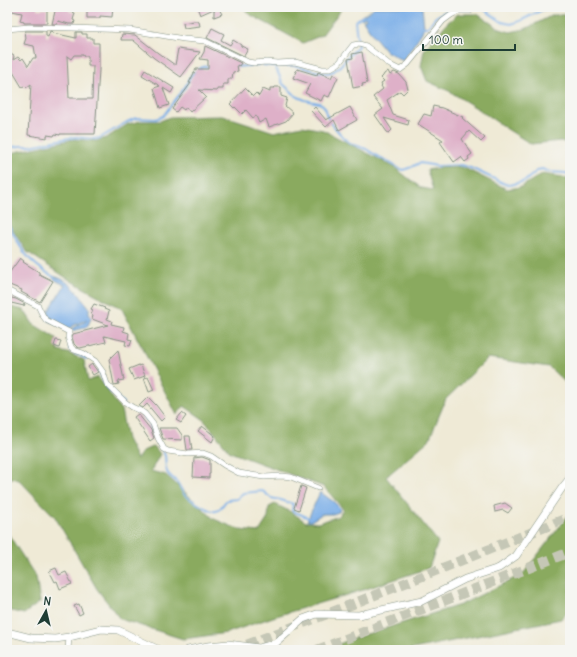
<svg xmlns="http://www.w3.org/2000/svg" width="577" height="657" font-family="Delius,sans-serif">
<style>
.forest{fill:#8aaa5e;stroke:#547449}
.water{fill:#7bafe8;stroke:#4d768e}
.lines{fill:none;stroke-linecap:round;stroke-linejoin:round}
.stream{stroke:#7bafe8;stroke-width:2}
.building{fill:#deb0c8;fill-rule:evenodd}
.motorway-tunnel{stroke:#c5c7b6;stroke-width:10;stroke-dasharray:10 5;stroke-linecap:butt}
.minor-casing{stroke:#879485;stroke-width:6}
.tertiary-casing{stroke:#879485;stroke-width:8}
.minor{stroke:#fff;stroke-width:5}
.tertiary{stroke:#fff;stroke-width:7}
</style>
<rect width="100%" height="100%" fill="#f6f6f2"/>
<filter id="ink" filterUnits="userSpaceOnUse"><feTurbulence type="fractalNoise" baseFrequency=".025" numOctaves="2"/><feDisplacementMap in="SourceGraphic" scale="8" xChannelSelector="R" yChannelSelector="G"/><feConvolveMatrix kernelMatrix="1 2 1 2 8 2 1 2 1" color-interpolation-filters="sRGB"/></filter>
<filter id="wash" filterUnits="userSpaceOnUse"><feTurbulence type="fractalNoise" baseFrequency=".012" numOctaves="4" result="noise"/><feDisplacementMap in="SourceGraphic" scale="16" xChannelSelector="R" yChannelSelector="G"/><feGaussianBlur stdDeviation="0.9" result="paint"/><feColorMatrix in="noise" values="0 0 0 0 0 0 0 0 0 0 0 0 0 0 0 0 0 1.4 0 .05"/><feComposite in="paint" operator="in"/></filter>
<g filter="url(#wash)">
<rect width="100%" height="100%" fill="#efead6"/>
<g class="forest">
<path d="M243,7H343L322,35L303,43L249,14Z"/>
<path d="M570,13V145L561,141L531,144L507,129L478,109L449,91L427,81L421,66L424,50L447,23L458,14H477L500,29L510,32L525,29L553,15H564Z"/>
<path d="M222,116L234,119L274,132L302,126L323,130L394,167L421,188L433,190L427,170L437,168L462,167L507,189L521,187L542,174L563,177L570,180V387L549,367L488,358L446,399L429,440L386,477L438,542L429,568L363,590L273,617L227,633L183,639L120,619L97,589L55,517L19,480L7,477V306L24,310L33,324L56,338L58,351L68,353L84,360L88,381L98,377L121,410L127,439L137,459L143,451L154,446L160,454L151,471L166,475L214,519L240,530L259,532L268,518L269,507L275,504L291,512L306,522L318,523L339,516L343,509L324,487L230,452L203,419L184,406L177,415L122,309L71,281L26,251L7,221V154L74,139L96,141L106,138L128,124L141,121H160L170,117Z"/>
<path d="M570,513V610L561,619L408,650H325L351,639L460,605L523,574Z"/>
<path d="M7,532L36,577L40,602L24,614L7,610Z"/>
</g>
<g class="water">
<path d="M374,7H422L424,26L422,32L403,61L386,51L372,34L363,20L366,19L365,17L362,19L360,17L371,10Z"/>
<path d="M53,276C71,280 78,294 89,307V314L91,317C88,330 84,328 71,331H70C74,325 82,325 87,320V319C81,323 73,324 68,330L48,320V312L65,285L55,280L52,277Z"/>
<path d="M320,492L334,502L340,508L339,512L333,514H322L311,521H307Z"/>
</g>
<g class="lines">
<g class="stream">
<path d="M475,7L482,8L502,22L511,24L520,21L548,7"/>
<path d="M555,7L560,8L563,7"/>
<path d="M423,27H428C431,23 433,19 437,16C442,13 449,11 454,7"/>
<path d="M263,65L271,66H297L315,71L328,73L334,71L339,67L358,46L355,21L363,16"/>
<path d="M275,66L283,84L292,92L296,96L305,100L319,103L323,105L326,110V114L329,120L336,129L343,137L350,143L366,149L377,156L387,161L400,169L403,170L409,168L420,163L437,166L462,165L473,169L505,184L510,185L525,181L538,170L542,169L550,172L566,173L570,176"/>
<path d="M235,67L258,65"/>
<path d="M7,148L19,146H30L69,138L76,137L94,139L100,138L127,122L136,118L156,119L163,116L185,87L191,75L197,70L203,67L209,66"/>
<path d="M7,160V164"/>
<path d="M7,222C20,248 27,262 54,277"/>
<path d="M69,348C73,354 81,355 87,359"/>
<path d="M99,370L107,388L123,403"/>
<path d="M142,414L150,424L153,432"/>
<path d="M156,440C159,446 164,451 165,456C166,461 165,468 167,472C169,476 173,478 176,481C179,484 181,490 184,494C188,498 211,513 216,511C221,510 223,503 227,500L237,499L243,493L262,491L264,492L271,498L281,500L293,504L292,510L293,511L309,518"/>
</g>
</g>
<g id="blocks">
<g class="building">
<path d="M7,7H37V9H47V23H24V22L20,21L22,13L7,10Z"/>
<path d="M56,7H62L69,9V11L75,13L73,20L75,21L74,24H69L58,21L57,24H52Z"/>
<path d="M102,7H113L112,17L100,16V18H87V8H102Z"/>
<path d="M197,7H218L200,15Z"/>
<path d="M219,9L222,14L214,17V10Z"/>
<path d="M194,21H197L199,22L200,26L184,28L183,23Z"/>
<path d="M212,28L224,34L221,40L230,45L233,40L241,45V46L248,49L244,56L207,38Z"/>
<path d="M25,31H46V36L48,37L50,31L53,32V33L76,38V32H82V34H87V38H93V43H99V70L95,134H60V135L55,134L54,136L47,135V138L28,135L31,84L26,88L24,86L22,87L7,62V52L14,56L13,60L18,57L21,60L23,58L28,66L33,58H36L34,46L24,44L26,38ZM74,55H83V56H88V66H93L92,99H77V98H69L67,56L71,59Z"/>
<path d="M122,34L135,35L158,53L175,65L178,49L200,52L181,77L154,58L133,40H121Z"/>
<path d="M205,46L241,63L239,66L237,65L238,71L233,72L232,79H228V84H223V89H217V91L199,90L206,97L190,112L186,107L184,110L180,107L176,112L172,109L191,83H189L196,69H208V60L200,59L204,52Z"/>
<path d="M362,52L367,83L362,84L363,86L353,88L348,59L353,58L352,54Z"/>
<path d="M297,69L317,75L318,72L331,78L333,74L338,77L329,97L324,95L321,101L305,93L310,84L293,78Z"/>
<path d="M145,70L174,88L171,93L163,88L169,105L160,108L154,88L160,86L142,75Z"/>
<path d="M388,71L390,75L394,72L399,74L406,82L408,89L403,94L400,91L387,100L393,115L409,120L408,125L384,118L392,130L389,133L387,132L375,115L383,109L373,97L383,89L381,86L382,85L381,83L384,81L381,78L383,76L384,74Z"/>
<path d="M275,87H281V96L287,98L285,106L293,113L286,121L269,127L266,119L259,123L256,116L253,118L246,110L242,114L235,107L234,108L230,104L245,88L253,96L256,93L259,96L263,89L270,92V88H274Z"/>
<path d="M433,106L442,108L463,117L462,118L485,138L481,142L469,131L462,139L472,154L468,157L469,159L465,162L461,157L454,162L440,142L443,140L418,124L424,114L431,116Z"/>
<path d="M315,107L326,120L350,107L357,120L339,130L334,120L326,127L311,111Z"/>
<path d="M20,258L24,261L23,262L39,272V274L53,281L40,302L21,292L22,290L7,284V276Z"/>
<path d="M7,297L16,299L25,304L24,306L7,302Z"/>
<path d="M94,304L105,308L104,309L109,311L107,319L112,321L111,324L124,327L123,331L129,333L128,339L132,340L130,346L125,345L126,341L104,336L106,342L80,348L77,347L74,344L72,337L73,334L108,325L92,319L93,316L91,315L93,310L91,309Z"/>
<path d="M56,340L61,341L59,348L54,346Z"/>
<path d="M118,350L124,380L118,381L119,384L114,385L109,359Z"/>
<path d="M92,364L98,372L93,375L88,367Z"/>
<path d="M139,365V366L141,365L145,376L134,380L129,369Z"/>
<path d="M148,377L154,390L149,392L144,378Z"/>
<path d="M148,397L156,405L165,417L161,421L147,404L143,408L139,406Z"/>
<path d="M182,413L186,416L181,423L176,420Z"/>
<path d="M138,414L151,430L154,438L150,441L134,417Z"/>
<path d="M202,426L215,436L212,442L198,431Z"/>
<path d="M159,428H177L182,435V440L163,439Z"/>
<path d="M185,436H190L192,450H187Z"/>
<path d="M202,457L210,460V474H209V478L193,477L194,458Z"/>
<path d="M301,486L306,488L299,510L294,508Z"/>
<path d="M505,503L512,508L508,513L503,510L495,512L494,506Z"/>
<path d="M56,568L59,575L66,572L72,584L60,589L57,581L55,582L52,576L49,571Z"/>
<path d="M79,604L83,613L79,615L74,606Z"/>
</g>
</g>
</g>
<g filter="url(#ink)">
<use href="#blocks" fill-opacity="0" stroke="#879485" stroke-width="1"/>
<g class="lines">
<g class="motorway-tunnel">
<path d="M233,650L340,609L570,517"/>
<path d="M317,650L570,552"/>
</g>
<defs>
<g id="minor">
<path d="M7,29L29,27L72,28L130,30L184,39L205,41L248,62L254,63L266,62L278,63L295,62L322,69H329L339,63L353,45L359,44L366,46L390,65L400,70L408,64L443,21L451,15L459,11H470"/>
<path d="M7,290L38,306C41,311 42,316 46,320L69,332L68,337L71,347L74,350L83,353L95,361L103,372L107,384L125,402L132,407L141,411L145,414L153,424L158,438L164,449L168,451L188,454L203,453L211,456L224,465L239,473L264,477L282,476L291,477L318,488"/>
<path d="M68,650L69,637"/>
</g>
<g id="tertiary">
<path d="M7,632L31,638L55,639L69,637L101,629L118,630L157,649L160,650"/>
<path d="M188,650L208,646L228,644L259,648L276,643L303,619L317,614L359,615L422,601L465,579L499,568L516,556L562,488L570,478"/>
</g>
</defs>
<use href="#minor" class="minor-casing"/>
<use href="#tertiary" class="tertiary-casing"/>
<use href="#minor" class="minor"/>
<use href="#tertiary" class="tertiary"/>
</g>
</g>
<rect width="577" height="657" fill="none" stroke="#f6f6f2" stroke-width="24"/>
<g transform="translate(46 611) rotate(8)" stroke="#f6f6f2" stroke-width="3" paint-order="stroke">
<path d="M0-3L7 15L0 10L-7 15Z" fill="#1f3d34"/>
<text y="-6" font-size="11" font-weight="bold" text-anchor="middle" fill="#1f3d34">N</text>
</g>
<path d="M423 44v6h92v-6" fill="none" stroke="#1f3d34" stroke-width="2"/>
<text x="429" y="44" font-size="12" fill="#1f3d34" stroke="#f6f6f2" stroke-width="3" paint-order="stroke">100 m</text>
</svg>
